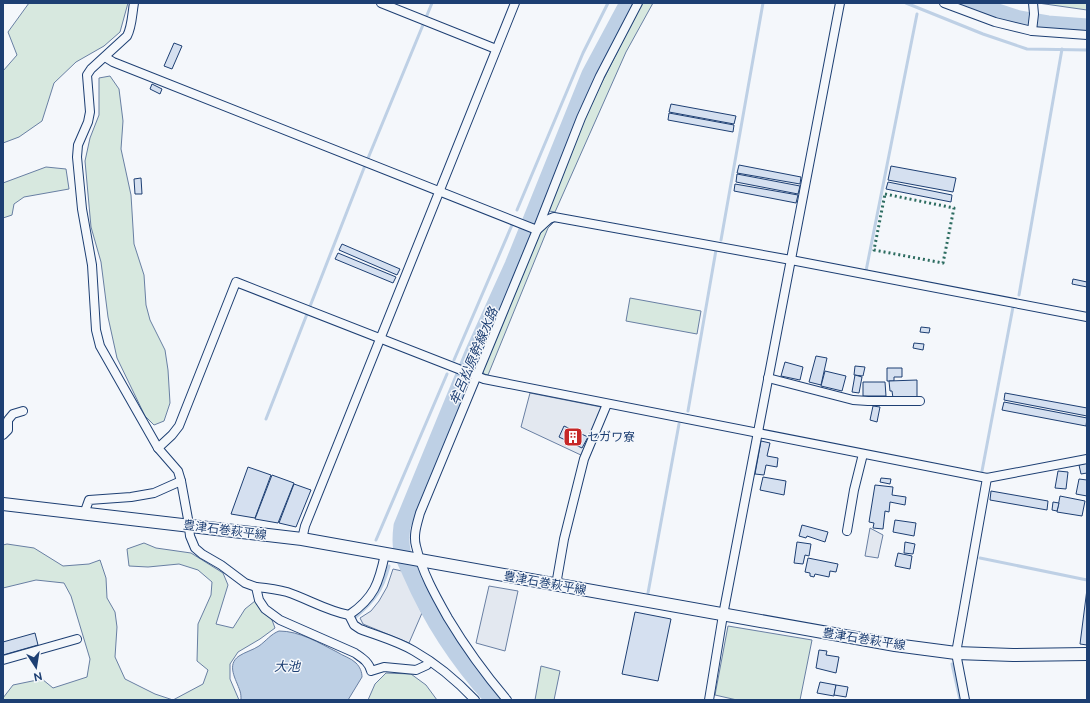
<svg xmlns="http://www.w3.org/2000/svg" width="1090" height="703" font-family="Raleway,'Noto Sans JP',sans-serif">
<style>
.green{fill:#d7e8df;stroke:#687fa3}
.parking{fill:#e3e8f0;stroke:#687fa3}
.water{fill:#bed0e5;stroke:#687fa3}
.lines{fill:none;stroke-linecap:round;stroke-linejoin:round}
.stream{stroke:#bed0e5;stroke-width:3}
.river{stroke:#bed0e5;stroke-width:17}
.building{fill:#d5e0f0;stroke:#1d3f73}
.street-casing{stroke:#1d3f73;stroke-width:10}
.secondary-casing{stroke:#1d3f73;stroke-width:14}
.street{stroke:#f4f7fb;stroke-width:8}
.secondary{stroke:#f4f7fb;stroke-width:12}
.hedge{stroke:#2c6c60;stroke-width:3;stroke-dasharray:2 3;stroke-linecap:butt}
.labels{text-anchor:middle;stroke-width:3;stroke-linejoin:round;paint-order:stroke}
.poi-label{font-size:12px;fill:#1d3f73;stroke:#f4f7fb;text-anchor:start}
.street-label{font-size:12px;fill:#1d3f73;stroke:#f4f7fb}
.water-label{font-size:13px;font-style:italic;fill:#1d3f73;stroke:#f4f7fb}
</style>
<rect width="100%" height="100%" fill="#f4f7fb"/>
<g class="green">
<path d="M29,3H128L120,32L104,46L76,62L54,83L42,121L19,137L3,143V71L17,55L8,32Z"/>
<path d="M642,3H653L626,52L555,212L549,211L548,209L582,124L602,82Z"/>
<path d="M1038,3H1087V10Z"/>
<path d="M110,76L119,89L123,121L121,149L131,195L134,244L144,275L146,305L150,320L165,350L168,370L170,403L164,421L154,425L145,416L117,358L108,317L101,262L91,227L85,161L90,138L99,115V78Z"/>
<path d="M46,167L66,169L69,189L24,197L14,204L12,215L3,218V183Z"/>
<path d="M555,221L548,228L488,375L484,374L482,371L538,233Z"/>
<path d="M630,298L701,311L697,334L626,321Z"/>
<path d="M144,543L156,548L191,553L223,573L228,585L216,624L233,628L245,609L255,601L272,620L275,628L260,639L238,652L230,664V679L239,700H173L203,684L208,670L197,661L198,624L211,595L212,582L198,570L179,564L148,567L129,566L127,549Z"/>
<path d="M7,544L34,548L63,566L89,564L100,560L106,578L107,598L115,612L117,627L115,657L125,679L155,694L173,700H3V698L13,685L42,679L53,688L87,677L90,659L71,596L64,583L36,580L3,588V545Z"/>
<path d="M728,626L812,640L800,700H737L715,695Z"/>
<path d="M541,666L560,671L554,700H535Z"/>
<path d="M386,673L411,674L426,685L437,700H368L375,684Z"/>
</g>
<g class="parking">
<path d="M530,393L601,407L602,409L583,456L521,427Z"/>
<path d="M870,528L883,535L878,558L865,556Z"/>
<path d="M393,569L402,571L422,613L409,643L363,624L360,618L371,611L379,601L387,587Z"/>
<path d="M489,586L518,591L505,651L476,643Z"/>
</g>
<path class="water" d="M279,631C300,631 319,643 337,652C343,656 351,658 356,663C360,667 362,672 362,677L348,700H241C241,697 241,694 240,691C236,679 226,665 239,656C245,652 253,650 259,646C266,641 271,634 279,631Z"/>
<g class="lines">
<g class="stream">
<path d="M906,3L983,34L1027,49L1087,50"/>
<path d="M517,210L583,53L608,3"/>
<path d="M721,240L763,3"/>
<path d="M866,271L917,14"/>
<path d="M1019,295L1062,49"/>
<path d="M454,360L512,225"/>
<path d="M688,411L716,250"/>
<path d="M266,419L364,168L432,3"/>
<path d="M982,471L1013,307"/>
<path d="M376,540L447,374"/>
<path d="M980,558L1087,580"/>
<path d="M648,593L679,424"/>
<path d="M356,617C375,600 382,591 389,566"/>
<path d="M952,664L960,700"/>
</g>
<g class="river">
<path d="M970,3L1019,19L1048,24L1087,27"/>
<path d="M494,700C460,663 431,619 411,573C408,566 403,558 402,550C400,542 401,534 402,526L473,353L513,265L590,74L628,3"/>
</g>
</g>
<g class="building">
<path d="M174,43L182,46L172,69L164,66Z"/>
<path d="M152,84L162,89L160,94L150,89Z"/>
<path d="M671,104L736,116L734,124L669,112Z"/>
<path d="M669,113L734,125L733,132L668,120Z"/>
<path d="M739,165L801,177L800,184L737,173Z"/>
<path d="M891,166L956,178L953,192L888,180Z"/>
<path d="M737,174L800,186L798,194L736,182Z"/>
<path d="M141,178L142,194H135L134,179Z"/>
<path d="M888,182L952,195L951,202L886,189Z"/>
<path d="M735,184L798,195L796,203L734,191Z"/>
<path d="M342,244L400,269L397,275L339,250Z"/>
<path d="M338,253L396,277L393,283L335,259Z"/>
<path d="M1073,279L1087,282V287L1072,284Z"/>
<path d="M921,327L930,328L929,333L920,332Z"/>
<path d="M914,343L924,344L923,350L913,348Z"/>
<path d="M816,356L827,358L821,385L809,382Z"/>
<path d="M785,362L803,367L800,380L781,376Z"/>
<path d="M855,366L865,367L863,376L854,375Z"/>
<path d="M887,368H902V377H894V381H887Z"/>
<path d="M825,371L846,376L842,391L821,386Z"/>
<path d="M855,375L862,377L859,393L852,392Z"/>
<path d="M917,380V397L893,398L892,391H890L889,381Z"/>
<path d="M863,382H885L886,396H863Z"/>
<path d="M1005,393L1087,408V416L1004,400Z"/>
<path d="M1004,402L1087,418L1086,426L1002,410Z"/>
<path d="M873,406L880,407L877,422L870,420Z"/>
<path d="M564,426L588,437L582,448L559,437Z"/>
<path d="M761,441L770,443L767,456L778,458L777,467L766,465L764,475L755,474Z"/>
<path d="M1087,463V473L1081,474L1079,465Z"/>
<path d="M248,467L271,475L255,518L231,514Z"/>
<path d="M1058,471L1068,472L1066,489L1055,488Z"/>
<path d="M272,475L294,483L278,523L255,519Z"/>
<path d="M763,477L786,481L784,495L760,490Z"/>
<path d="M881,478L891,479L890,484L880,482Z"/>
<path d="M1079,479L1087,480V496L1076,494Z"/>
<path d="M294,484L311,490L296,527L279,523Z"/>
<path d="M875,485L893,487L892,495L906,497L905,505L890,502L889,512L885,511L883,529L873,528L874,523L869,522Z"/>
<path d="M991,491L1048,501L1047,510L990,500Z"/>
<path d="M1060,496L1085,501L1082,516L1057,512Z"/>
<path d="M1053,502L1059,503L1057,511L1052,510Z"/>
<path d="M895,520L916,523L914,536L893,532Z"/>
<path d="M802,525L828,532L825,542L807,536L806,538L799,536Z"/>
<path d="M797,542L811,544L809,556L805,555L803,564L794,563Z"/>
<path d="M905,542L915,544L913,554L904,553Z"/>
<path d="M898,553L912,556L910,569L895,566Z"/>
<path d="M808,558L838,564L836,572L830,571L829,577L815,574L814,577L810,576V573L805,572Z"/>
<path d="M1087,589V645L1080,644Z"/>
<path d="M635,612L671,619L658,681L622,674Z"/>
<path d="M35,633L38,645L3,655V642Z"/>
<path d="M819,650L827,651L826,655L839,657L836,673L816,668Z"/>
<path d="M820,682L836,685L834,696L817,693Z"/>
<path d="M836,685L848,687L846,697L834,695Z"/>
</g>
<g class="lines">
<defs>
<g id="street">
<path d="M134,3C132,14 132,27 127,36L91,69L87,75L90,112L88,122L78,145L77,157L82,209L92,265L96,330L100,346L158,448L178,471L181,481L188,519L190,536L195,548L202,554L221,565L245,583L256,587L259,600L265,609L280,620L355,653C362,658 369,662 371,671L384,667L416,670L427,665L429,661"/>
<path d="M381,3L496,49"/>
<path d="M944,3L995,22L1032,31L1087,35"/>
<path d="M1032,31L1034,14L1033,3"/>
<path d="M105,57L113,62L537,230L549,219L554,217L791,260L1087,317"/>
<path d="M768,378L853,400L868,401H920"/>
<path d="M3,435L8,430V420L13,414L23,411"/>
<path d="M158,448L172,435L179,426L236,282L484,379L987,478L1087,459"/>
<path d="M84,514L89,500L131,497L154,493L181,481"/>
<path d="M847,531L854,490L863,454"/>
<path d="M302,539L305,526L515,3"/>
<path d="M556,585L564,539L584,459L607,404"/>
<path d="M256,587C266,588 276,589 287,592C308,599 327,611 349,615C374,598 379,583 385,554"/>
<path d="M349,615L354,625L360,629C378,636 397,641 414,651C437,664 457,681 475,700"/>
<path d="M3,660L77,639"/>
<path d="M507,700C485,674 466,648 448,618C435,595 422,572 416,546C413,535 417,524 420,513L537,230L581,118L600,76L638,3"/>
<path d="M709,700L723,615L840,3"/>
<path d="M965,700L956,653L987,478"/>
</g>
<path id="secondary" d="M3,504L302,539L895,645L956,653L1013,655L1087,654"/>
</defs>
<use href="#street" class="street-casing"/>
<use href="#secondary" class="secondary-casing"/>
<use href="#street" class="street"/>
<use href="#secondary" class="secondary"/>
<path class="hedge" d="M885,194L954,208L943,263L874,250Z"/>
</g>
<defs>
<symbol id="building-square" viewBox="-11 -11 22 22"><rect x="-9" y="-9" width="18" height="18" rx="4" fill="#c62828" stroke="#f4f7fb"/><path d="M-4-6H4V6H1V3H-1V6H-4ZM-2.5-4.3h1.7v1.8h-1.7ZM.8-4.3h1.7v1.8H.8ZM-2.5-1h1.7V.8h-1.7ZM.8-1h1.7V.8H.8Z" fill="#fff"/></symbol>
</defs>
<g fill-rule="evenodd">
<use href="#building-square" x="562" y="426" width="22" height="22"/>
</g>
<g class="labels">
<g class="poi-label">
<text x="587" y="441">セガワ寮</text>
</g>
<g class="street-label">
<text transform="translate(225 530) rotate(7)" y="4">豊津石巻萩平線</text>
<text transform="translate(545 583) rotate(10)" y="4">豊津石巻萩平線</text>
<text transform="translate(864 639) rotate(9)" y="4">豊津石巻萩平線</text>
</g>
<g class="water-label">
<text transform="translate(473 356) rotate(-67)" y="5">牟呂松原幹線水路</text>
<text x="287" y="671">大池</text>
</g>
</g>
<rect width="1090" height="703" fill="none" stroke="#1d3f73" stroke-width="8"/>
<g transform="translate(36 667) rotate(168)" stroke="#f4f7fb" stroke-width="3" paint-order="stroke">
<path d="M0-3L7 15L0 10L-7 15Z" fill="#1d3f73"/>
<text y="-6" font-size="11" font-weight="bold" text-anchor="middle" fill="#1d3f73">N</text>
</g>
</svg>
